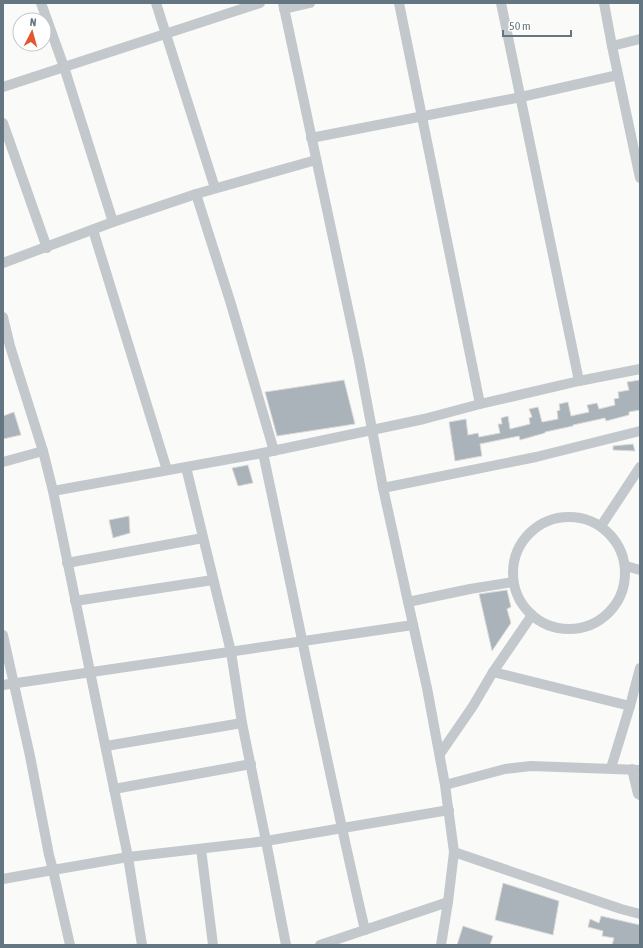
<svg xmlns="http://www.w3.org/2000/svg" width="643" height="948" font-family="'Asap Condensed',sans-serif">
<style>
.building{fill:#aab3b9;stroke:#dcdcda}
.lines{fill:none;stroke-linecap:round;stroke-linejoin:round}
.minor{stroke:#c3c8cc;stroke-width:10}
</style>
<rect width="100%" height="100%" fill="#fafaf8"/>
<g class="building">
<path d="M344,380L355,424L277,436L265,392Z"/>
<path d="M640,380V410L629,412V415L606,421L605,418L573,425V426L545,432V433L520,440L519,436L480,444L482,456L455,461L449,422L466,419L468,435L478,433L479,437L500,433L498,424H502L501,418L508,416L510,429L530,424L529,418L532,417L529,409L538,407L542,422L558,419L557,411L560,410L559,404L568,402L571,416L589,412L587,405L597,403L599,409L615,405L614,399L619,398L618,392L629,390L627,382Z"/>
<path d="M14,412L21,435L3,439V416Z"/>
<path d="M633,444L635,451L613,450V446Z"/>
<path d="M248,465L253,483L238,486L232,468Z"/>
<path d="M129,516L130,533L113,538L109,520Z"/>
<path d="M507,590L511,607L507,609L511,623L492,651L479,594Z"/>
<path d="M503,883L559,901L553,935L495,920Z"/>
<path d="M601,916L640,925V945H612L614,938L602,936L603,931L588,927L590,919L599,923Z"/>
<path d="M463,926L493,936L490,945H457Z"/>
</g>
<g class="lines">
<g class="minor">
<path d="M41,3L64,67L113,222"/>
<path d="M156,3L215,188"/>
<path d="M283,3L359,360L383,488L427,688L445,785L454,852L448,902L441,945"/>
<path d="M399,3L480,404"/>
<path d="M501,3L579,381"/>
<path d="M604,3L612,46L640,178"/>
<path d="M284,9L310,3"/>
<path d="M612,46L640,39"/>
<path d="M3,87L260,3"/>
<path d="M3,123L47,248"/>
<path d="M311,138L521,97L618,75"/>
<path d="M196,194L231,304L274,451"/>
<path d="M93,230L167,470"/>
<path d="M3,263L113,222L196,194L316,160"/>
<path d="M3,317L10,346L43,451L3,462"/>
<path d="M43,451L53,491L128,857L142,945"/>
<path d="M263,453C297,612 328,772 365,930"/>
<path d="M186,467L231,652L242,723L266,841L286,945"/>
<path d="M383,488L536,457L640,431"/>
<path d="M53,491L263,453L424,419L480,404L579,381L640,369"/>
<circle cx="569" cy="573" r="56"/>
<path d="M601,526L640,467"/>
<path d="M67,563L203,538"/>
<path d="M626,566L640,570"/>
<path d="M75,601L213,580"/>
<path d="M408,602L470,589L513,582"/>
<path d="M3,635L30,756L49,855L53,870L128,857L266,841L449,810"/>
<path d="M493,672L630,706"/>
<path d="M3,685L413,625"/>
<path d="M106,746L242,723"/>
<path d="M440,754L473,706L493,672L532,615"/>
<path d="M611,768L630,706L640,668"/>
<path d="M632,769L638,794L640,795"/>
<path d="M445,785L505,769L531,766L640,770"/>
<path d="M114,789L251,764"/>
<path d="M201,849L213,945"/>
<path d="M454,852L621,909L640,914"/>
<path d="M3,879L53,870L70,945"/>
<path d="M320,945L448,902"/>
</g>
</g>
<rect width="643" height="948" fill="none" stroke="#657683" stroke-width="8"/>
<g transform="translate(32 32) rotate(6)"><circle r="19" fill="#ffffff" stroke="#c1c8cd"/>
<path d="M0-3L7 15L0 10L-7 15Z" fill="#e4572e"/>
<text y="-6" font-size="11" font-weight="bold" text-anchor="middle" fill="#657683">N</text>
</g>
<path d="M503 30v6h68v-6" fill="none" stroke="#657683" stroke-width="2"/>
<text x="509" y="30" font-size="12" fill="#657683" stroke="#ffffff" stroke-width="3" paint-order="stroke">50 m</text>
</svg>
